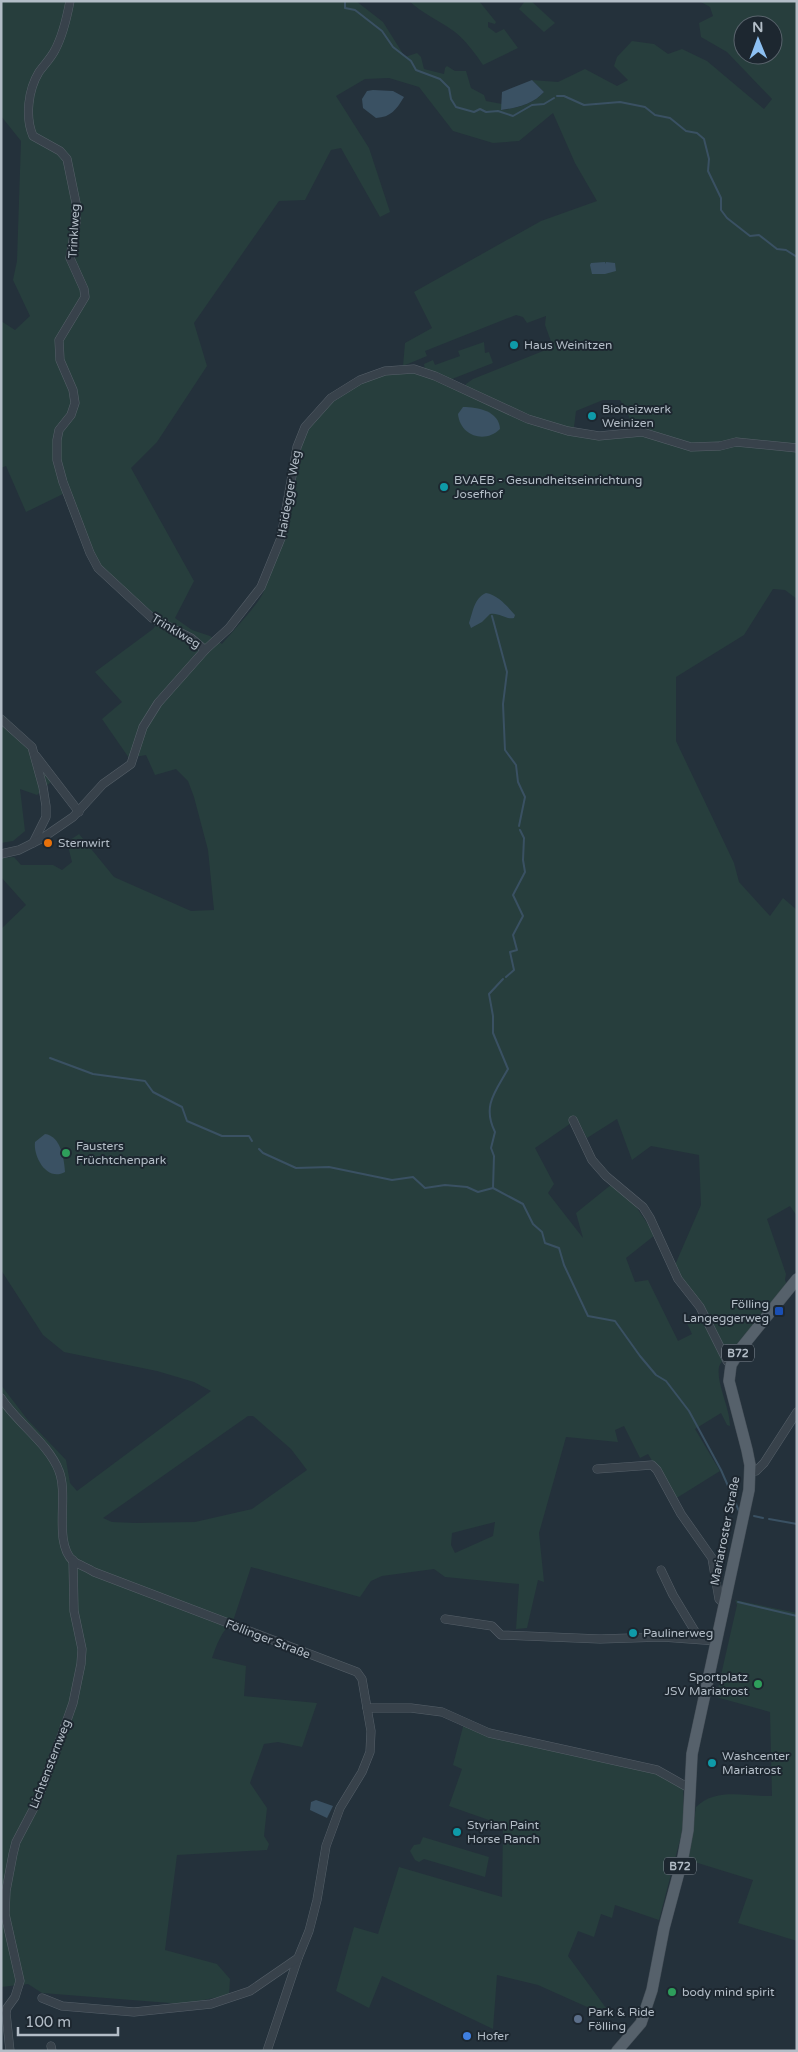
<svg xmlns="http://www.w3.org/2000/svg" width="798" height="2052" font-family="'Varela Round',sans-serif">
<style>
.green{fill:#273e3d;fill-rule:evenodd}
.water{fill:#3a5163}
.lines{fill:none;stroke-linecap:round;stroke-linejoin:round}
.stream{stroke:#3a5163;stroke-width:2}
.street-casing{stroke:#566069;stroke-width:9}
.primary-casing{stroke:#444e57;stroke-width:12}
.street{stroke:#38424b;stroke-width:8}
.primary{stroke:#56616b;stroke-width:11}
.culture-dot{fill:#0f9aa8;stroke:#1d2730;stroke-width:2}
.food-dot{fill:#e8710a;stroke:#1d2730;stroke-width:2}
.leisure-dot{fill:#2e9e5b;stroke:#1d2730;stroke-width:2}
.transit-dot{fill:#1a4fb4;stroke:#1d2730;stroke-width:2}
.service-dot{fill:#5c6f8a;stroke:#1d2730;stroke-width:2}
.shop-dot{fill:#3f7fe0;stroke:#1d2730;stroke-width:2}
.labels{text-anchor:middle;stroke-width:4;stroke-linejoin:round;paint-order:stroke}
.shield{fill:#1d2730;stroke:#86909a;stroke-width:1}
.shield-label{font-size:11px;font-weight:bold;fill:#b3bdc7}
.street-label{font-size:12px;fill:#b3bdc7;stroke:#1d2730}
.poi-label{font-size:12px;fill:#b3bdc7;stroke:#1d2730;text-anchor:start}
</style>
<rect width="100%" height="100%" fill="#24313b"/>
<g class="green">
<path d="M1,1H356L383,22L405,57L417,53L421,57L424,69L444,74L445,68L447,66L455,71H466L471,88L484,95L486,101L502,104V110C517,108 533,104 544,92L532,80L558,82L585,69L617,86L628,80L614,66L617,57L632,41L654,44L668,54L682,49L707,61L764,109L772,99L727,52L701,37L699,23L713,16L710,7L699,1H797V599L785,590L773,589L744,635L676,677V741L734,863L739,882L770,916L783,898L797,910V1216L790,1206L767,1219L786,1274L785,1280L787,1285L735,1346C733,1356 722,1357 719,1367C716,1383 730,1408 730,1426L727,1425L721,1413L695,1429L720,1471L675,1499L648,1454L640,1458L624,1426L615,1430L618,1442L566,1437L539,1533L544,1582L538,1580L527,1628L516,1629L519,1584L445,1577L434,1569L382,1576L371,1581L360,1597L251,1567L233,1621C221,1632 217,1644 212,1658L246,1666L244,1696L317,1703L302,1747L278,1742L264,1744L250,1783L267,1808L264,1836L269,1844L267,1850L177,1855L165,1950L217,1964L230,1979L229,1995L183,2004L42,1993L28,1984L1,1987V1385L27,1419L66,1460L70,1483L77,1491L211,1391L194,1382L157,1371L64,1352L43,1335L1,1270V929L26,905L1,877V858L14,857L21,865H53L62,870L72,862L67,842L79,834L114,877L191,911L214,910L208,850L194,797L188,781L176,769L155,775L146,755L129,758L102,719L122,702L95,672L153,629L160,619L102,568L71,516L63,494L26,512L6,466L1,468V321L15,330L30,316L13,280L17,261L21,141L1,116ZM743,25H773V55H743ZM389,78L419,87L453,131L493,143L519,141L553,113L575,163L597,201L541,221L414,292L432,328L405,343L403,366L427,356L425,351L516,315L523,317L527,323L546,316L545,325L553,347L473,379L466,384V388L531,417L567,427H574L576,411L603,400H620L627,411L632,426C613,438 600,436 578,433C544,427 513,413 482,399C452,384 422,365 387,371C352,377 314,404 300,437C294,454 292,472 289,489C283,524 278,559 264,591C259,604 232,632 222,644L210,636L192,630L175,618L194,581L131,468L157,442L207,366L194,323L279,201L305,200L331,150L341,148L380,217L390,212L369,148L336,96L365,79ZM577,1119L587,1138L617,1119L632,1160L651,1146L699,1155L701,1205L675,1265L683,1282L705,1310L686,1321L692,1334L678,1341L648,1280L635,1282L626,1258L655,1235L635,1205L612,1184L576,1213L583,1238L548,1193L554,1184L535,1148ZM248,1416H253L291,1449L307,1470L252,1509L195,1522L135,1523L112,1522L103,1518ZM495,1522L493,1536L455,1553L451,1545L452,1533Z"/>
<path d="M409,1H479L496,22L495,24L488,22V27L496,33L504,29L518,48L483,65C475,53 466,41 455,32C440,21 423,14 409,1Z"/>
<path d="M525,1H531L555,23L544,32L519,9Z"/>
<path d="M484,342L485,353L489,352L493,363L452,379H447L425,371L424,364L433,360L435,365L460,356L458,351Z"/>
<path d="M5,716L23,735L56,777L37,795L20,789L25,831L13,841L1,843V719Z"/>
<path d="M735,1600L797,1613V1941L738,1923L753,1880L688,1860L696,1807C717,1787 746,1797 772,1796L770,1712L716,1697L737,1605Z"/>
<path d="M465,1719L494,1730L662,1768L683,1783L684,1818L681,1836L659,1920L615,1905L612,1918L601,1914L594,1937L578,1931L568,1956L614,2019L538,1985L497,1975L493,2029L382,1976L369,2008L336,1991L354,1927L378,1934L399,1867L502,1897L503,1825L449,1806L462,1769L453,1765Z"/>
<path d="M423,1837L489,1857L485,1877L424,1859L419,1862L415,1860L410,1851L414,1845L420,1844Z"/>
</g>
<g class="water">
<path d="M532,80L544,92C533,104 517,108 501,110L502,92Z"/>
<path d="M373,90L393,91L404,97C396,110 391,117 376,118L363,108L362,99L367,91Z"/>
<path d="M605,262L606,264V262L615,263L616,271L605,274H592L590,265L591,263Z"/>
<path d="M463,407C478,407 499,411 500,429C485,444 460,436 458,414Z"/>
<path d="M486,593C498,595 507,606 515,615L514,618C506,620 499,612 490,614L482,622L471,628L469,623C473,612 474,598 486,593Z"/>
<path d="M45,1134C61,1136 64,1159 65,1172C47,1182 33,1157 35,1142Z"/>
<path d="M316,1800L333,1806L327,1818L310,1810L311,1802Z"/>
</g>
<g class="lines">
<g class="stream">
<path d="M345,1V8L355,10L382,31L393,47L411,61L416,70L440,79L449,88L451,99L456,107L474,112L480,109L486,112L498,111L513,116L532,105L544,104L554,98"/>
<path d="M557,96H564L584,105L620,102L645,107L655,115L670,118L686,131L697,133L704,139L709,159L708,171L721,198V210L727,218L750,236L759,235L777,249L786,250L797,257"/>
<path d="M492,616L507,672L503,704L505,750L516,765L518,782L525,797L519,826"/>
<path d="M506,977L514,970L510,952L517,950L513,935L523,916L513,895L525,872L523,860L524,838L520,830"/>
<path d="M50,1058L93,1074L145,1081L153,1092L182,1107L187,1121L222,1136H249L252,1141"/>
<path d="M259,1149L263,1153L296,1168L329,1167L392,1180L413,1177L425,1188L445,1185L467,1187L478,1192L493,1188L523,1204L533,1224L542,1232L545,1243L559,1248L564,1265L588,1316L615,1321L640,1356L656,1375L666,1381L689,1411L721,1470L739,1511"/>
<path d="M493,1188L494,1156L491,1148L495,1132C482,1106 495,1092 508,1069L493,1033V1016L489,994L503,979"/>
<path d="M754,1516L763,1518"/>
<path d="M769,1519L797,1524"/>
<path d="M738,1602L797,1616"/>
</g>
<defs>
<g id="street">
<path d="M70,1C67,17 63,35 55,50C51,58 44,65 39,72C28,90 25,117 33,136L60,151L67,159L76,203V223L70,258L84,289L85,297L59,340L60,360L73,390L75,403L71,415L59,430L57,440V460L63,482L90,553L98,568L152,618L191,638L205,650"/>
<path d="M1,719L32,747L43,787L46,806V817L33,843"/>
<path d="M36,756L79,812"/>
<path d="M1,854L19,850L41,839L73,817L103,784L131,764L143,727L158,703L205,650L229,628L261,587L281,538L297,447L305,427L331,398L360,380L385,371L414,369L435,376L528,419L568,431L599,436L642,432L691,447L720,446L736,442L797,448"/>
<path d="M573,1120L592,1160L606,1176L643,1207L650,1218L678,1279L700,1307L727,1361L731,1365"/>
<path d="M1,1398C17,1423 49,1444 59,1471C69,1496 53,1542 73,1561C79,1565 88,1568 94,1572L357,1672L362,1679L371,1731L370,1752L362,1772L340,1808L326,1846L317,1900L309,1931L298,1958L267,2051"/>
<path d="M597,1469L652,1465L657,1470L681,1514L712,1558L719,1599L725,1605"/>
<path d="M750,1471H756L764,1463L797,1412"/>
<path d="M661,1570L673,1595L699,1638"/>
<path d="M445,1619L492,1626L501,1635L600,1639L662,1637L717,1641"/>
<path d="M367,1708H411L442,1712L489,1733L657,1770L689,1788"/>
<path d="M42,1998L62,2006L134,2012L211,2004L250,1991L298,1958"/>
<path d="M51,2046L52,2051"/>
<path d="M10,2051L6,2013L7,2008L15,1997L20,1981L5,1914L6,1891L13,1854L16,1842L36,1804L66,1723L73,1703L81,1664L82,1649L74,1611L73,1560"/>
</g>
<path id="primary" d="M617,2051L641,2023L652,1990L664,1928L683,1857L688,1830L692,1754L749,1490L750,1465L747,1450L729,1381L731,1365L742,1347L797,1279"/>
</defs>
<use href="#street" class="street-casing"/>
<use href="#primary" class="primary-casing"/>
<use href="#street" class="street"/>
<use href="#primary" class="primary"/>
</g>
<g class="culture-dot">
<circle cx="514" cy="345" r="5"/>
<circle cx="592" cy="416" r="5"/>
<circle cx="444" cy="487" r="5"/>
<circle cx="633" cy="1633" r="5"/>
<circle cx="712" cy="1763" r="5"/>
<circle cx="457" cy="1832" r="5"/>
</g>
<circle class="food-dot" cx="48" cy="843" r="5"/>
<g class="leisure-dot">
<circle cx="66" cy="1153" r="5"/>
<circle cx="758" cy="1684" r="5"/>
<circle cx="672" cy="1992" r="5"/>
</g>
<rect class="transit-dot" x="774" y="1306" width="10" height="10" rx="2.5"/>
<circle class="service-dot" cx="578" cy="2019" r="5"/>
<circle class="shop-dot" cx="467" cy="2036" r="5"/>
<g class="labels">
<g class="shield">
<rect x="722" y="1344.5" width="32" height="17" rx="4"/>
<rect x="664" y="1857.5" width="32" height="17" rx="4"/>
</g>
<g class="shield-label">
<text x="738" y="1357">B72</text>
<text x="680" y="1870">B72</text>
</g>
<g class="street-label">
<text transform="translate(74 231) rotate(-87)" y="4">Trinklweg</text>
<text transform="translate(289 494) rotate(-80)" y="4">Haidegger Weg</text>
<text transform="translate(176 631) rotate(31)" y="4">Trinklweg</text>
<text transform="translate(725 1531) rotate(-79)" y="4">Mariatroster Straße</text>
<text transform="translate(268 1639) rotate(21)" y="4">Föllinger Straße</text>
<text transform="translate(50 1764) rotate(-69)" y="4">Lichtensternweg</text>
</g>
<g class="poi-label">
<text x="524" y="349">Haus Weinitzen</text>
<text x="602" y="413">Bioheizwerk<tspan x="602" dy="14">Weinizen</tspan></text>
<text x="454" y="484">BVAEB - Gesundheitseinrichtung<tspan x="454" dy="14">Josefhof</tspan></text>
<text x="58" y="847">Sternwirt</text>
<text x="76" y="1150">Fausters<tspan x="76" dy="14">Früchtchenpark</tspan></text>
<text x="769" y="1308" text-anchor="end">Fölling<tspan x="769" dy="14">Langeggerweg</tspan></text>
<text x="643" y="1637">Paulinerweg</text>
<text x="748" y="1681" text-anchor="end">Sportplatz<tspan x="748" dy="14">JSV Mariatrost</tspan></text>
<text x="722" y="1760">Washcenter<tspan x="722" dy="14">Mariatrost</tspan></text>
<text x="467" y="1829">Styrian Paint<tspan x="467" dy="14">Horse Ranch</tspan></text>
<text x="682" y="1996">body mind spirit</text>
<text x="588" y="2016">Park &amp; Ride<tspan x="588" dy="14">Fölling</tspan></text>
<text x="477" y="2040">Hofer</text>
</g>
</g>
<rect width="798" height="2052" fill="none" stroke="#b3bdc7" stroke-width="5"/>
<g transform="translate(758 40) rotate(359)"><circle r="24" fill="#1d2730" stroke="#59636c"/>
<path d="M0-4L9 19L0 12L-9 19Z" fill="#8dc0f2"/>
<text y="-8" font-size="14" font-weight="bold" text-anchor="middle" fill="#b3bdc7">N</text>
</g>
<path d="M18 2027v8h100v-8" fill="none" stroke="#b3bdc7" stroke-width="2.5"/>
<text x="25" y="2027" font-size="15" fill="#b3bdc7" stroke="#1d2730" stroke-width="4" paint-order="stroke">100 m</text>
</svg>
